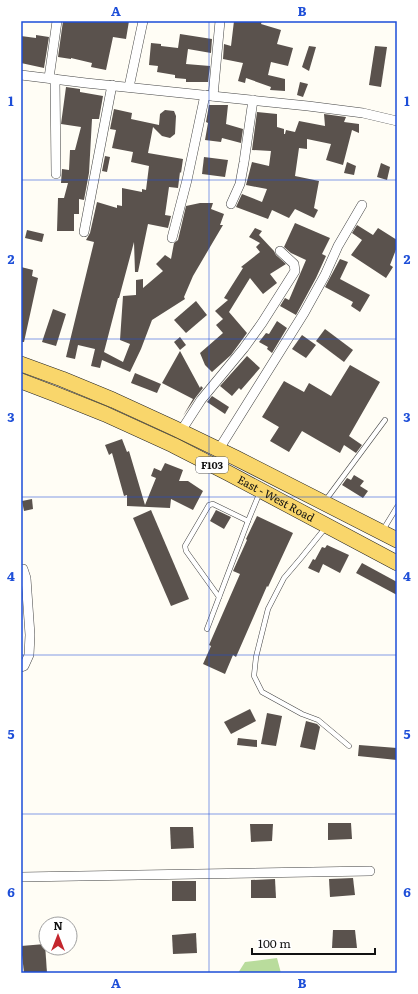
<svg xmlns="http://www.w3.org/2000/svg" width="418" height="994" font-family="Literata,serif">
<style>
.forest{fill:#b9dc9c}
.building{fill:#5a524d}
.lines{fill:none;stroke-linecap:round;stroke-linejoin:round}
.service-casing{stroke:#444;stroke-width:5.5}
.minor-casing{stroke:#444;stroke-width:10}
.primary-casing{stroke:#222;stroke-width:16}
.service{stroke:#fff;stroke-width:4.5}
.minor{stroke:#fff;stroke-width:9}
.primary{stroke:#f9d66b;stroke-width:15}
.grid{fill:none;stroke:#1d4ed8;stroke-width:1;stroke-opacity:0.55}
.labels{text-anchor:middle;stroke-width:4;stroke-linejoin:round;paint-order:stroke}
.shield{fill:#fff;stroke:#585858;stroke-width:1}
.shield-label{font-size:10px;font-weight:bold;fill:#111}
.street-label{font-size:11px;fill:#111;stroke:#fff}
.neatline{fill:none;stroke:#1d4ed8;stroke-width:1.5}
.grid-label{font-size:13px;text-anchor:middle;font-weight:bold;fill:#1d4ed8}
</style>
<rect width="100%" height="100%" fill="#fffdf5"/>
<path class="forest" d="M277,958L281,973H238L245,962Z"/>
<g class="building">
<path d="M63,21H129L126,39L113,37L106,70L91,67L92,63L71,58V59L58,57Z"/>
<path d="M234,21H262L261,24L281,30L277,44L293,48L288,66L271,62L268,75L285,79V91L270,90L271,87L246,78L245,83L238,81L243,63L223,59L224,44L231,46Z"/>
<path d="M180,34L212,39L211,53L188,49L186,64L210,66L208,82H186V79L175,78V75L157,72L158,66L149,65L151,43L161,44V46L178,48Z"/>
<path d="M36,35L49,37L44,68L21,63V36L36,38Z"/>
<path d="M309,46L316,47L309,71L302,67Z"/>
<path d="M375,46L387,47L381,87L369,85Z"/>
<path d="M300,82L308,84L303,97L297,95Z"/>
<path d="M66,87L80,89V92L103,96L99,119H92L89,173L84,200L79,199V214H74V231H57L58,198H64L68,183H61L62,169L69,170L70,150H75L81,127L61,124Z"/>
<path d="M209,105H228L226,124L243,129L241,143L222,138L221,142L205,140L208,123L206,122Z"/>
<path d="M114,109L132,113L131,119L159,125L160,114L165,110L174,111L176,116L175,134L170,138L162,136L153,127L148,153L183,159L181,173L180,172L178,188L169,187L165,215L171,216L168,228L148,224L138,272H135L134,242L119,298H118L104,352L123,362L130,344L120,340L123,296L136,295V280L143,279V288L163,271L156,264L165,255L171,259L174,243L178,240L186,206L200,203H213L211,209L224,214L220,225H223L193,276L184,297L185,299L152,320L141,349L130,372L102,360L100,368L91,366L95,349L78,345L75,359L66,357L94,242L86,240L90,233L97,202L117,208V205L122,206V188L142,192V189L146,190L149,166L131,162L133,152L112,148L116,130L110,129Z"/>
<path d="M257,112L277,114V127L284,129V134H285L286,130L295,132L299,121L325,126L324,114L346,117L344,122L359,124V133L352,130L343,165L326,160L331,144L307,139V149L299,148L295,176L319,181L314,208L318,210L314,218L295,209L289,218L272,210L268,219L236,207L242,194L262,202L267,189L246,185L252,162L269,166L271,151L252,150Z"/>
<path d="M105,156L110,157L107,172L102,171Z"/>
<path d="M204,157L228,160L225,177L202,174Z"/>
<path d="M347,162L356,166L354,175L344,173Z"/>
<path d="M381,163L390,167L387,180L377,177Z"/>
<path d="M295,223L330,238L322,254L326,256L316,278L296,315L280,306L285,298L289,300L306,260L291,253L284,247Z"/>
<path d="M357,225L373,235L378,228L397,240V247L390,265L393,267L386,278L351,255L362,240L352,233Z"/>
<path d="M255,228L262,231L259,235L274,251L276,255L286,264L270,274L277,283L263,294L250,278L229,312L247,333L231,355L212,372L205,365L200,353L223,333L216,325L223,319L215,311L228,300L224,298L243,268L241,267L260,252L256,247L260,243L249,237Z"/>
<path d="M27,230L44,234L42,242L25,238Z"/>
<path d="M340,259L348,262L340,279L370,295L360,312L351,306L353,302L325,287Z"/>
<path d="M21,267L33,270L32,276L38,278L24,342H21Z"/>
<path d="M196,301L207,315L186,333L174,320Z"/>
<path d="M53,309L66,314L56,346L42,342Z"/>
<path d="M277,321L287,328L272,353L267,349L268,347L259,342L266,333L269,334Z"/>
<path d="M325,329L353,350L344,362L316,341Z"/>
<path d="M302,335L316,345L306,358L292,349Z"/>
<path d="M180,337L186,345L180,350L174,342Z"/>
<path d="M180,351L200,388L201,386L203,388L196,397L183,416L193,399L162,383Z"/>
<path d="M247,356L260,368L241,390L239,388L232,396L220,386Z"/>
<path d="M350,365L380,382L349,436L362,445L356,453L344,445L340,453L302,431L289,452L270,441L279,427L262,417L284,381L304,392L309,383L331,396Z"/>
<path d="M135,373L161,384L157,393L131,383Z"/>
<path d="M212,396L229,407L225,414L207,402Z"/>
<path d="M122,439L127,452L129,451L145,505L156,478L151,476L154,468L161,471L165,463L183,470L179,481H188L203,491L193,510L171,499L170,508L127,506V495L124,496L112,453L109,455L105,445Z"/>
<path d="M354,475L364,481L360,486L368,491L363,498L342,485L347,478L351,480Z"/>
<path d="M32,499L33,509L24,511L22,501Z"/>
<path d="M151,510L189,599L171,606L133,518Z"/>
<path d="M216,510L231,517L224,529L210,521Z"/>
<path d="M257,516L293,533L268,587L267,586L236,657L233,655L225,674L203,664L211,646L209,645L240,574L233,571L247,540L246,539Z"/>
<path d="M327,545L349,555L340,573L323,564L319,573L308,568L313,559L315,560L322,547L325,548Z"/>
<path d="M362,563L397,582V595L356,573Z"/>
<path d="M250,709L256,721L231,734L224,722Z"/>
<path d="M267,713L282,716L276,746L261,744Z"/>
<path d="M306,721L317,724L320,727L315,750L300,747Z"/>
<path d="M238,738L257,740V747L237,745Z"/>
<path d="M359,745L397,748V760L358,756Z"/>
<path d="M328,823H351L352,839L328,840Z"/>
<path d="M250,824H273L272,841L251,842Z"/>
<path d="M170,827H193L194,848L171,849Z"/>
<path d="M353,878L355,895L330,897L329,879Z"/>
<path d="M275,879L276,898H251V880Z"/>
<rect x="172" y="881" width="24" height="20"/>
<path d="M333,930H355L357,948H332Z"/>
<path d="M196,933L197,953L173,954L172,935Z"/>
<path d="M45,944L47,973H24L21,946Z"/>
</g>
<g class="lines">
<defs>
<g id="service">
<path d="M325,501L385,420"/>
<path d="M326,527L301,558L284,578L268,609L256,657L254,676L262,692L302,714L318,720L349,746"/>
<path d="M383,530L397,507"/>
<path d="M219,597L186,551L185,546L209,505L213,504L248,521"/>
<path d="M207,629L248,521L260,492"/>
</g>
<g id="minor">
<path d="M21,75L86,83L308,106L363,113L397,121"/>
<path d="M49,78L57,21"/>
<path d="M55,79L56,174"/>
<path d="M129,87L143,21"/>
<path d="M213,96L220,21"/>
<path d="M231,204L240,184L244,162L253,100"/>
<path d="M84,232L112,85"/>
<path d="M172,238L187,180L205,95"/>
<path d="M181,431L201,400L244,348L262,323L295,271L294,264L280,251"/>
<path d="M219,449L304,313L325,275L338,246L362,205"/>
<path d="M21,569H23L26,578L30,635L29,655L24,666L21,667"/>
<path d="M21,877L370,871"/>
</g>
<g id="primary">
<path d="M21,364L62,379L113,400L174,428L236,458L397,540"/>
<path id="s1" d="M21,381L55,394L105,414L173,445L228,473L397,563"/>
</g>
</defs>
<use href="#service" class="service-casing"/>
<use href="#minor" class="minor-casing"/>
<use href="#primary" class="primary-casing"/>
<use href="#service" class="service"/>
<use href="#minor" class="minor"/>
<use href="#primary" class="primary"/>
</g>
<path class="grid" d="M209,21V973M21,180H397M21,339H397M21,497H397M21,655H397M21,814H397"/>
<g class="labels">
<rect class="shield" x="196" y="457" width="32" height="16" rx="3"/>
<g class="shield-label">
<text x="212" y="469">F103</text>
</g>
<g class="street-label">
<text dy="4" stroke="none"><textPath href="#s1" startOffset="281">East - West Road</textPath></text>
</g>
</g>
<rect width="418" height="994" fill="none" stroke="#ffffff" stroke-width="44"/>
<g transform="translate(58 936)"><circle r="19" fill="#ffffff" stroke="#a0a0a0"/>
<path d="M0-3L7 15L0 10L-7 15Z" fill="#c4262e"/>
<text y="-6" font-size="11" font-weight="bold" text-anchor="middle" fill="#111111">N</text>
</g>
<path d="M252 948v6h123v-6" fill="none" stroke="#111111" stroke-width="2"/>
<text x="258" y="948" font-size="12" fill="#111111" stroke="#ffffff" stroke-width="3" paint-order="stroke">100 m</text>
<rect x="22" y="22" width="374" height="950" class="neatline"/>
<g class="grid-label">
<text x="116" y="16">A</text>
<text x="302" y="16">B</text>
<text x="11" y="106">1</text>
<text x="407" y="106">1</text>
<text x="11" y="264">2</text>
<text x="407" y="264">2</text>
<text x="11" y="422">3</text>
<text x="407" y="422">3</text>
<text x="11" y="581">4</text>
<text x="407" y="581">4</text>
<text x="11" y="739">5</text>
<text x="407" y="739">5</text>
<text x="11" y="897">6</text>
<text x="407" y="897">6</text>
<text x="116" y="988">A</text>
<text x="302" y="988">B</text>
</g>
</svg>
